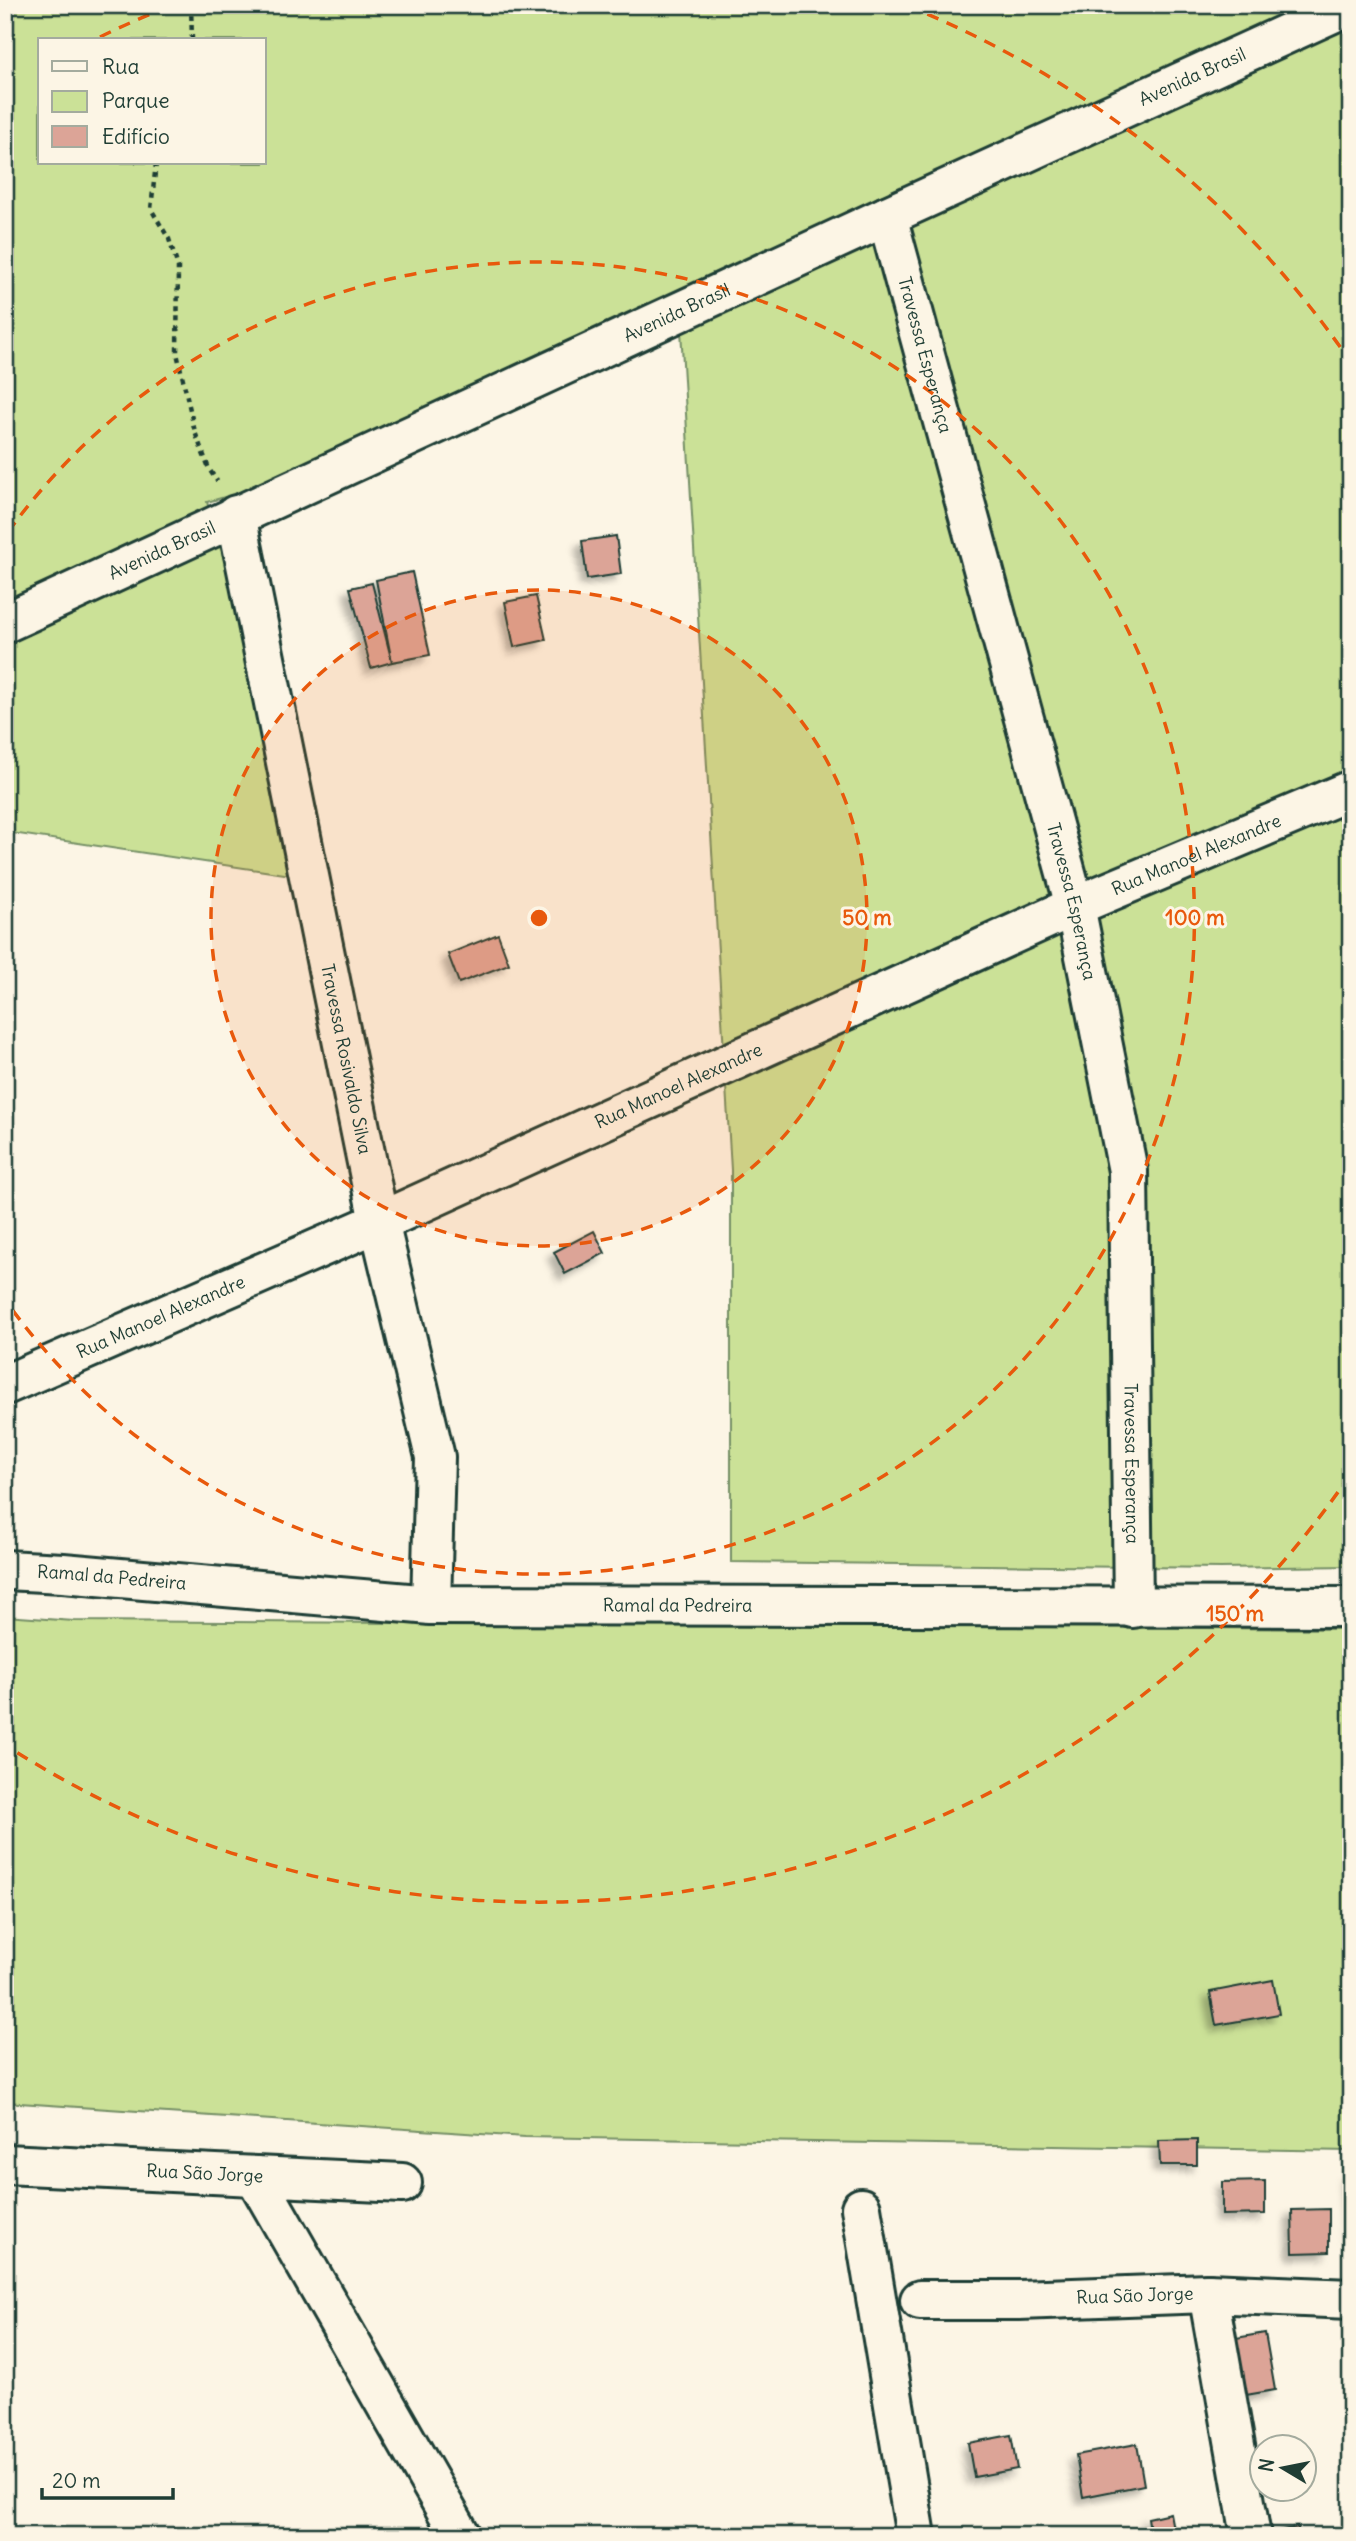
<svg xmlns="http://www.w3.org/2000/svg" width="1356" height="2541" font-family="Delius,sans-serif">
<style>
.green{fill:#cbe197;stroke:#758f66;stroke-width:2;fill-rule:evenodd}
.building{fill:#dca497;stroke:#1f3d34;stroke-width:2;filter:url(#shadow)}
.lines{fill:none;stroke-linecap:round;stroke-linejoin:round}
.minor-casing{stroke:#1f3d34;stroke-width:44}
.path{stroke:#1f3d34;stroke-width:4.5;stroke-dasharray:5 5;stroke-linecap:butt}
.minor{stroke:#fcf5e5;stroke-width:38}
.ring{fill:none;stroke:#e8590c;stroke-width:3.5;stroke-dasharray:12 9}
.labels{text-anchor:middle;stroke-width:6;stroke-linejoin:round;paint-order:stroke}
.street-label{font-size:18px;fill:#1f3d34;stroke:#fcf5e5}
.centre{fill:#e8590c;stroke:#fcf5e5;stroke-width:3.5}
.ring-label{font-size:21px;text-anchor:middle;font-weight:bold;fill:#e8590c;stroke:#fcf5e5;stroke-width:6;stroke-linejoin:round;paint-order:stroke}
</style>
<defs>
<filter id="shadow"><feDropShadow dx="-6" dy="6" stdDeviation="3.5" flood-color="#0004"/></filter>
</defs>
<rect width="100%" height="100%" fill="#fcf5e5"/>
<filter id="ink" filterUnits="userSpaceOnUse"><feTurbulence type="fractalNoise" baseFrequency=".0143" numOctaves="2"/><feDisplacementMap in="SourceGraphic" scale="14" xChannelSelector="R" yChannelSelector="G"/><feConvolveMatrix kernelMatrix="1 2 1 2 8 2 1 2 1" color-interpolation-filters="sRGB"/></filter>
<g filter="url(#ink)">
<g class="green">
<path d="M21,5H1351V1566L1221,1568L731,1562V1170L680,313L286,480L207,502L318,879L5,832V14ZM40,40H264V163H40Z"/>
<path d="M5,1616L74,1621L1351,1629V2151L525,2137L5,2102Z"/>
</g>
<g class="building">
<path d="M616,536L621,574L587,579L582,541Z"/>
<path d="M412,572L430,655L392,662L376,580Z"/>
<path d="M372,583L392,662L371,668L350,588Z"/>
<path d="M536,596L546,640L514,647L505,602Z"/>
<path d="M498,934L509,964L459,983L448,954Z"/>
<path d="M594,1231L605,1253L565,1274L554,1252Z"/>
<path d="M1273,1980L1279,2014L1216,2025L1210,1992Z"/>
<path d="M1197,2140V2165H1160L1159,2141Z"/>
<path d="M1351,2175V2238L1347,2176Z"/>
<path d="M1265,2181V2214L1222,2215V2182Z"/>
<path d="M1329,2209V2252L1293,2253L1292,2210Z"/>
<path d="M1265,2333L1275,2390L1246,2395L1236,2338Z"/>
<path d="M1011,2435L1017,2469L974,2477L968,2443Z"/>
<path d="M1137,2444L1144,2485L1083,2497L1076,2455Z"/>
<path d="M1170,2513L1174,2534L1151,2536L1148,2518Z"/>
<path d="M1298,2527L1299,2536H1251Z"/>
</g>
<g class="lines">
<defs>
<g id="minor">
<path id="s1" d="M887,216L1075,906L1128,1171L1133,1608"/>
<path id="s2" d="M236,515L379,1222L435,1457L431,1605"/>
<path id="s3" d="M5,623L887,216L1350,5"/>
<path id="s4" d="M5,1385L379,1222L1075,906L1351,790"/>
<path id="s5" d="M5,1570L63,1573L431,1605L1351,1607"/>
<path id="s6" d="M5,2164L402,2183"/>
<path d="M255,2176L461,2536"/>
<path d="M861,2208L916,2536"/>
<path d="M1208,2293L1251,2536"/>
<path id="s7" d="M920,2300H1019L1208,2293L1351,2299"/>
</g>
</defs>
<use href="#minor" class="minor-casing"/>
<g class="path">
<path d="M191,5L192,40"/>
<path d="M156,163L151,209L169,239L178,267L177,353L195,432L209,469L217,481"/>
</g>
<use href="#minor" class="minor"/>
</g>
</g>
<circle cx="539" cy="918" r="328" fill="#e8590c" fill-opacity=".12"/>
<g class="ring">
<circle cx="539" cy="918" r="328"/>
<path d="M8 532A656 656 0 1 1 8 1304"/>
<path d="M1350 1475A984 984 0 0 1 10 1748M100 37A984 984 0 0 1 170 6M908 6A984 984 0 0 1 1350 361"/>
</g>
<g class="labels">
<g class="street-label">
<text dy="6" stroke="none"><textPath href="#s3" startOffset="1307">Avenida Brasil</textPath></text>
<text dy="6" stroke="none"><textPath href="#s3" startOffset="740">Avenida Brasil</textPath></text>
<text dy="6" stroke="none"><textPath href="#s1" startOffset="144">Travessa Esperança</textPath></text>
<text dy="6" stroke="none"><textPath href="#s3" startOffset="173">Avenida Brasil</textPath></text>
<text dy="6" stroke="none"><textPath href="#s4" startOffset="1304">Rua Manoel Alexandre</textPath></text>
<text dy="6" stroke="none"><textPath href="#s1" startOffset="710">Travessa Esperança</textPath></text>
<text dy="6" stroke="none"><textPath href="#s2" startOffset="555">Travessa Rosivaldo Silva</textPath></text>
<text dy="6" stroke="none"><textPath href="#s4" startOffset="737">Rua Manoel Alexandre</textPath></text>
<text dy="6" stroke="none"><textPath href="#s4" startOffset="170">Rua Manoel Alexandre</textPath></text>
<text dy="6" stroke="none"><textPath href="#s1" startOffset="1278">Travessa Esperança</textPath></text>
<text dy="6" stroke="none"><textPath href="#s5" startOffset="107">Ramal da Pedreira</textPath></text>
<text dy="6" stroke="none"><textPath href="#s5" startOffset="674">Ramal da Pedreira</textPath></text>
<text dy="6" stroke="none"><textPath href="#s6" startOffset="200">Rua São Jorge</textPath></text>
<text dy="6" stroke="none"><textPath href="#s7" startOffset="215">Rua São Jorge</textPath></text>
</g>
</g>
<circle cx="539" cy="918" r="10" class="centre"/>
<g class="ring-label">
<text x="867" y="925">50 m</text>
<text x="1195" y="925">100 m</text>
<text x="1235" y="1621">150 m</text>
</g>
<rect width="1356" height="2541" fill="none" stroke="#fcf5e5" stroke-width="28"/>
<rect x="14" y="14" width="1328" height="2513" fill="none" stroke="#1f3d34" stroke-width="2.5" filter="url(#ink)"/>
<rect x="38" y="38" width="228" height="126" fill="#fcf5e5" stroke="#a4ab9e" stroke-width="2"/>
<rect x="52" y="61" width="35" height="10" fill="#fcf5e5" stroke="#a4ab9e" stroke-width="2"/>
<text x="102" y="74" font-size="21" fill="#1f3d34">Rua</text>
<rect x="52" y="91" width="35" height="21" fill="#cbe197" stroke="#a4ab9e" stroke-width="2"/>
<text x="102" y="108" font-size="21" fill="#1f3d34">Parque</text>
<rect x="52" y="126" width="35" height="21" fill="#dca497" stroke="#a4ab9e" stroke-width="2"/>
<text x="102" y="144" font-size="21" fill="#1f3d34">Edifício</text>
<g transform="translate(1283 2468) rotate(280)"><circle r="33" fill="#fcf5e5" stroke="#a4ab9e" stroke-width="2"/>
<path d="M0-5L12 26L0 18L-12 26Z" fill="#1f3d34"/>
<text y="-10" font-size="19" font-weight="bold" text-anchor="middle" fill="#1f3d34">N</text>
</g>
<path d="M42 2488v10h131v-10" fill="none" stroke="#1f3d34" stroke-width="3.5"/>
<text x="52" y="2488" font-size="21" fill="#1f3d34" stroke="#fcf5e5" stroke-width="5" paint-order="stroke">20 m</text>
</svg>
